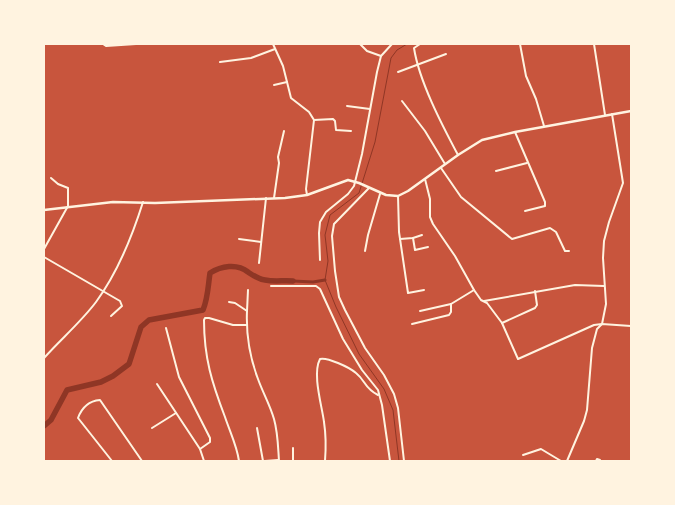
<svg xmlns="http://www.w3.org/2000/svg" width="675" height="505" font-family="'Public Sans',sans-serif">
<style>
.lines{fill:none;stroke-linecap:round;stroke-linejoin:round}
.stream{stroke:#8f3625;stroke-width:1}
.canal{stroke:#8f3625;stroke-width:3}
.river{stroke:#8f3625;stroke-width:5.5}
.minor{stroke:#fff3e0;stroke-width:2}
.tertiary{stroke:#fff3e0;stroke-width:2.5}
</style>
<rect width="100%" height="100%" fill="#c8553d"/>
<g class="lines">
<path class="stream" d="M399,461L393,410L384,389L359,354L336,307L325,280L328,261L325,235L330,215L359,193L375,142L391,58L397,50L407,44"/>
<path class="canal" d="M293,281L313,282L325,280"/>
<path class="river" d="M44,426L51,420L67,390L101,382L113,376L129,364L141,327L149,320L203,310C208,298 208,286 210,273C221,266 237,263 248,272C254,276 258,279 265,280C275,282 284,280 293,281"/>
<g class="minor">
<path d="M103,44L106,46L136,44"/>
<path d="M273,44L283,66L291,98L309,112L314,120L306,189L307,195"/>
<path d="M360,44L367,51L381,56"/>
<path d="M420,44L414,48C419,81 442,125 458,155"/>
<path d="M520,44L526,76L536,99L544,126"/>
<path d="M594,44L605,115"/>
<path d="M220,62L251,58L275,49"/>
<path d="M398,72L446,54"/>
<path d="M274,85L287,82"/>
<path d="M402,101L425,131L445,164"/>
<path d="M347,106L370,109"/>
<path d="M314,120L333,119L335,121L336,130L351,131"/>
<path d="M515,132L545,202V206L525,211"/>
<path d="M441,168L461,197L512,239L550,228L556,232L565,251H569"/>
<path d="M496,171L527,163"/>
<path d="M425,179L430,199V217L433,224L455,256L474,290L481,300L487,303L502,323L518,359L594,325L602,324L631,326"/>
<path d="M369,188L334,224L332,236L335,271L339,297L345,310L365,348L384,375L394,394L398,408L404,461"/>
<path d="M398,196L399,232L408,293L424,290"/>
<path d="M274,198L279,163L278,157L284,131"/>
<path d="M413,238L415,250L428,247"/>
<path d="M239,239L261,242"/>
<path d="M400,239L413,238L422,235"/>
<path d="M44,249L68,206V188L58,184L51,178"/>
<path d="M365,251L368,235L380,194"/>
<path d="M44,257L120,301L122,306L111,316"/>
<path d="M320,260L319,233L320,222L326,212L348,194L354,186L362,154L377,72L381,56L392,44"/>
<path d="M259,263L266,198"/>
<path d="M271,286H316L320,289L343,339L362,370L378,390L382,405L390,461"/>
<path d="M484,301L575,285L604,286"/>
<path d="M229,302L235,303L247,311C246,334 250,358 258,379C263,393 270,405 274,419C278,433 278,447 279,461"/>
<path d="M247,311L248,290"/>
<path d="M420,311L451,304L474,290"/>
<path d="M502,323L535,308L537,305L535,291"/>
<path d="M412,324L449,315L451,312V304"/>
<path d="M166,328L179,377L210,438V442L200,449"/>
<path d="M44,358C61,339 81,322 96,302C118,272 132,237 143,202"/>
<path d="M157,384L200,449L204,461"/>
<path d="M152,428L176,413"/>
<path d="M257,428L263,461"/>
<path d="M293,448V461"/>
<path d="M523,455L541,449L561,461"/>
<path d="M112,461L78,418C82,407 89,401 100,400L142,461"/>
<path d="M239,461C237,446 230,432 225,417C212,383 204,358 204,320L205,318H209L233,325H247"/>
<path d="M265,461L278,460"/>
<path d="M325,461C326,448 326,435 324,422C322,406 312,374 320,359C327,357 349,367 356,373C366,381 364,388 378,395"/>
<path d="M567,461L584,421L587,410L592,348L597,329L602,324L606,304L603,258L604,241L609,222L623,183L612,114"/>
<path d="M596,461L597,459L600,460"/>
</g>
<path class="tertiary" d="M44,210L113,202L155,203L285,198L307,195L348,180L359,183L386,195L398,196L408,191L458,155L482,140L515,132L631,111"/>
</g>
<rect width="675" height="505" fill="none" stroke="#fff3e0" stroke-width="90"/>
</svg>
